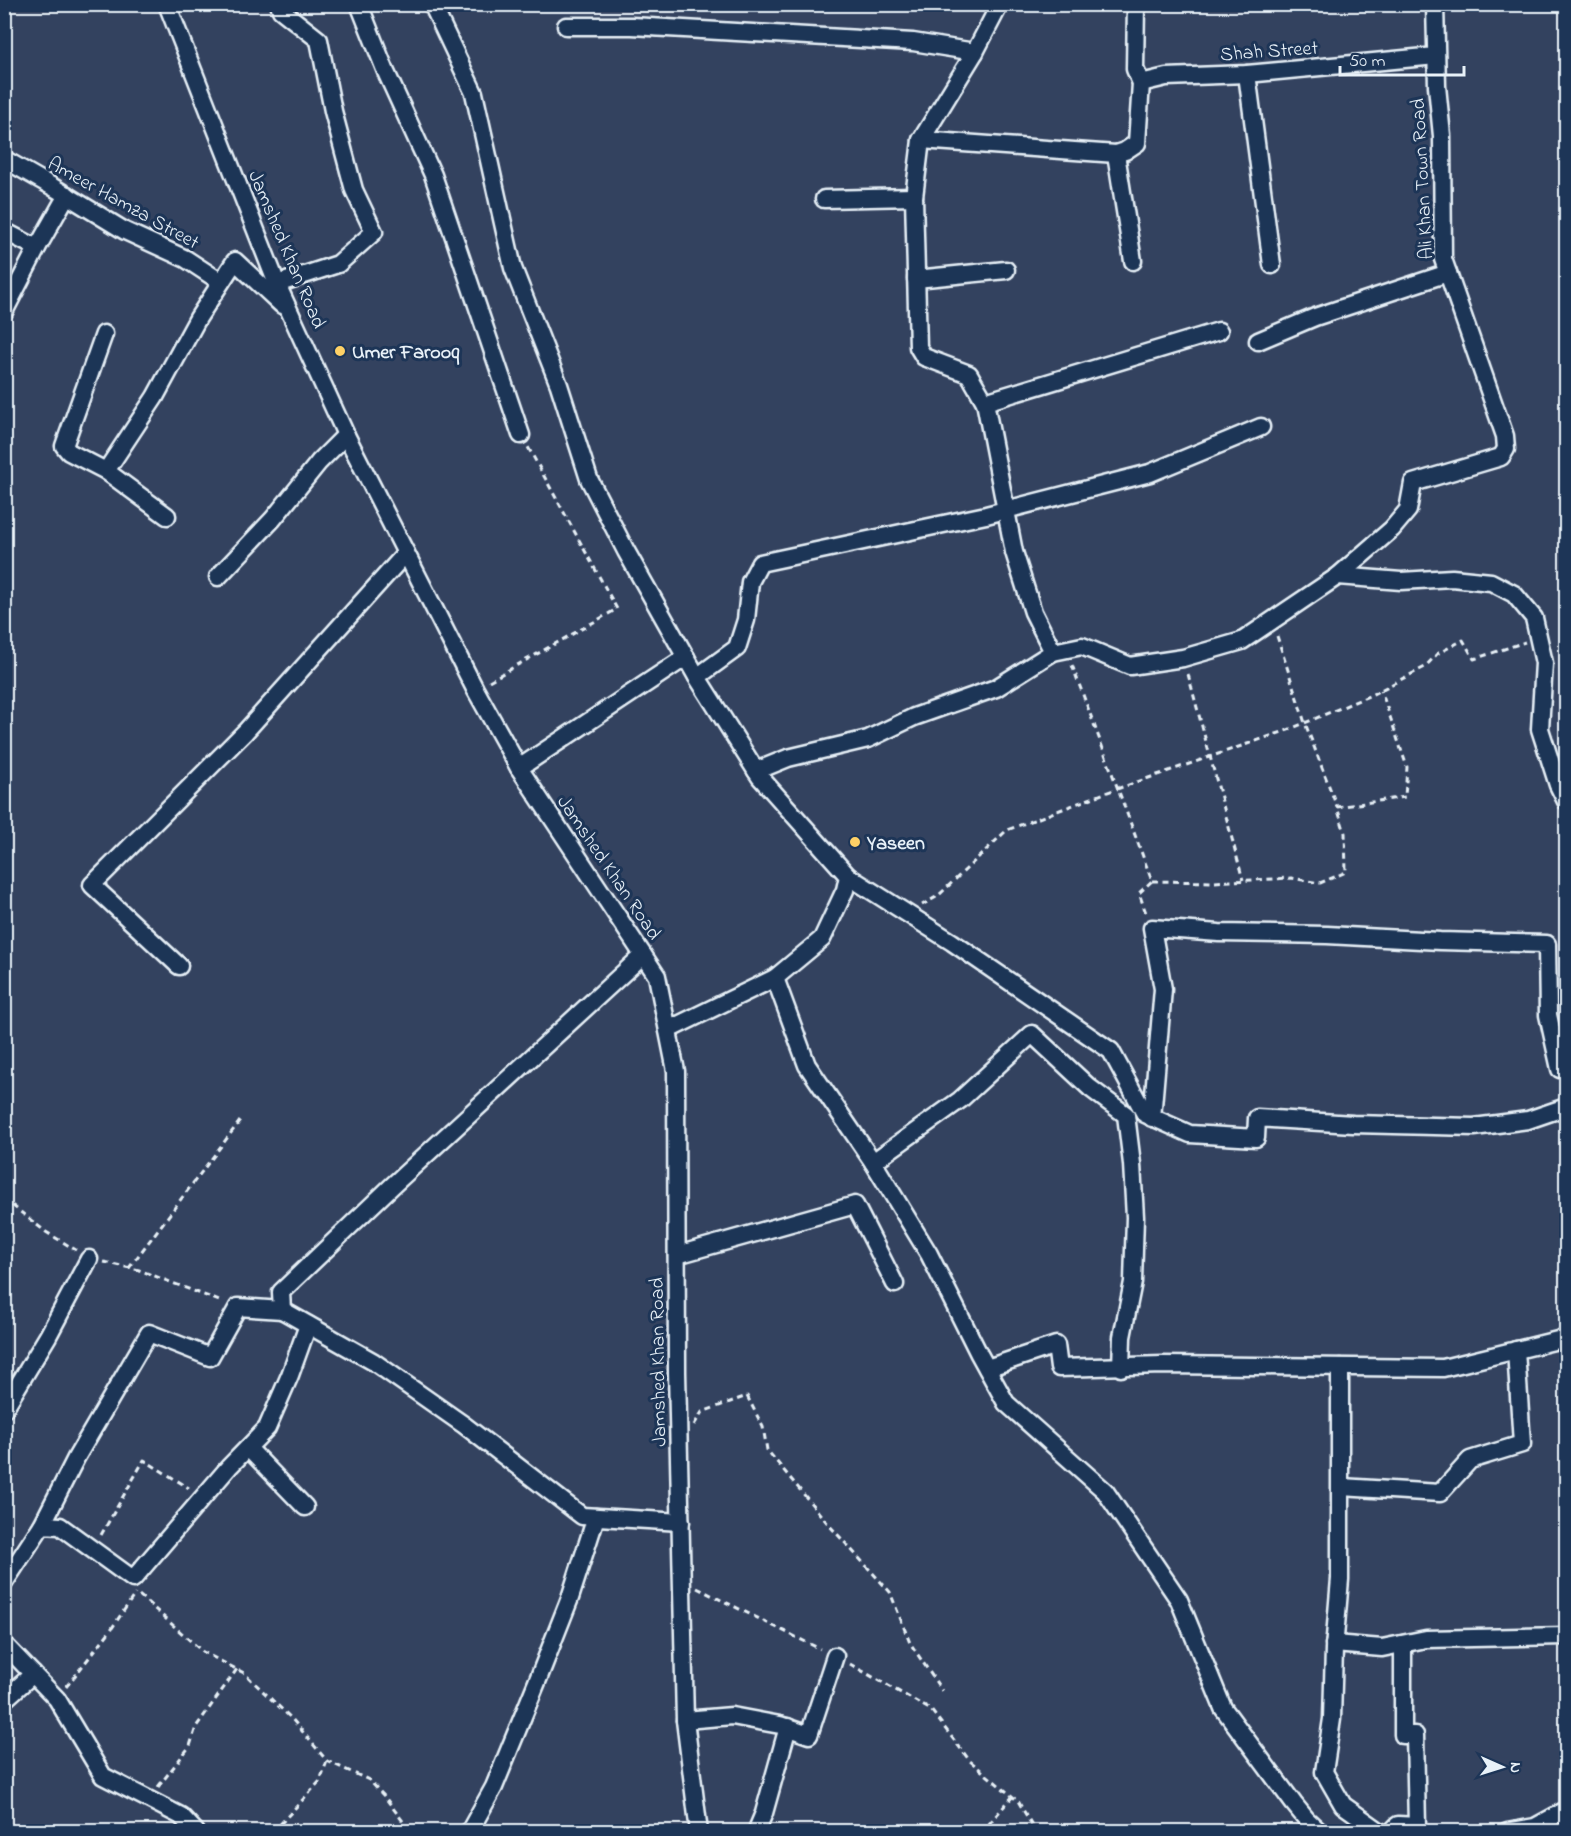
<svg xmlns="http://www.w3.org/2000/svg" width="1571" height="1836" font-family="'Indie Flower',sans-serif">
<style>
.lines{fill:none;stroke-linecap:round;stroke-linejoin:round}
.minor-casing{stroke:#e8f1f8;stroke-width:21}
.path{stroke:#e8f1f8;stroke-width:3;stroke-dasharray:6 4.5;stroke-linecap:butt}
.minor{stroke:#1d3557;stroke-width:16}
.poi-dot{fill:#ffd166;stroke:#1d3557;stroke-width:2}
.labels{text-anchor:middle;stroke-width:6;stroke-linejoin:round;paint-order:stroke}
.street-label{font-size:20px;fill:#e8f1f8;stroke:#1d3557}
.poi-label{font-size:20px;font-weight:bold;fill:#e8f1f8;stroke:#1d3557;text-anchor:start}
</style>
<rect width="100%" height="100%" fill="#33425f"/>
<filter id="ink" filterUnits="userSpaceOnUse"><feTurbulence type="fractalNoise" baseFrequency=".0167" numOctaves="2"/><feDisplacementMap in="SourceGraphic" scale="12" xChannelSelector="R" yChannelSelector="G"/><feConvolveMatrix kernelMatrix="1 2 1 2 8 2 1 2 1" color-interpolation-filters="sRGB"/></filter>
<g filter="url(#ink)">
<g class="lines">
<defs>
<g id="minor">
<path d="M167,4L277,284L346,435L475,689L519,768L657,976L676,1071L677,1372L685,1720L699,1832"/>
<path d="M359,4L386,72L433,175L521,435"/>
<path d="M432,4L474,93L513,268L559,385L589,479L626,551L697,677"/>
<path d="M1000,4L975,52L921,140L914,197L918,347L924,357L969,374L985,402L1014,552L1033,612L1053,652"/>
<path d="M566,26H632L913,42L975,52"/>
<path d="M1247,74L1272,265"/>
<path d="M1141,83L1166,77L1247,74L1436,56"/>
<path d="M921,140L1116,154L1125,151L1137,143L1141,83L1135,69L1136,4"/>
<path d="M1116,154L1133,261"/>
<path d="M4,159L53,187L125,231L186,259L221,282"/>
<path d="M824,199L914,197"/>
<path d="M4,231L37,248"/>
<path d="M916,279L1006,270"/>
<path d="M277,284L338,264L374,232L354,190L333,111L319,40L281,10L279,4"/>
<path d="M4,312L37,248L67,195"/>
<path d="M104,334L64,446L69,452L106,471L167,516"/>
<path d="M1258,341L1315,317L1448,273"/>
<path d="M985,402L1219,331"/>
<path d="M106,471L155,397L198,318L235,261L282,305"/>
<path d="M1338,576L1401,581L1452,578L1491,582L1514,594L1534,618L1544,663L1540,729L1558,785L1566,801"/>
<path d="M218,577L273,519L319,462L346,435"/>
<path d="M519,768L686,657"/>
<path d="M756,771L788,758L868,739L914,717L996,688L1053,652L1082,646L1130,666L1183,658L1242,641L1338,576L1392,529L1408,510L1413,483L1501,457L1506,449L1505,436L1443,259L1442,136L1437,86L1435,4"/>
<path d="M848,876L952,942L1111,1051L1145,1114L1190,1134L1256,1138L1257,1118L1353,1124L1474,1127L1528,1120L1566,1107"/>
<path d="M643,955L392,1186L281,1292L282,1310L374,1362L464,1425L582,1516L681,1522"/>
<path d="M179,966L92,885L245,732L406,553"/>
<path d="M775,978L807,1065L873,1162L929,1254L979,1354L1006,1403L1105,1491L1179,1600L1223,1708L1294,1804L1307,1820L1320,1832"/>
<path d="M668,1030L775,978L822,939L845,890L848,876L760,777L697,677L737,648L746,620L750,582L760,563L986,515L1150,473L1261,427"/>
<path d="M1152,1118L1163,989L1152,928L1219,933L1327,935L1440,941L1547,944L1548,1015L1560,1069L1566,1071"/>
<path d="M873,1162L960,1100L1032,1034L1090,1088L1126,1115L1132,1164L1135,1217L1133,1282L1122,1337L1121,1368"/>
<path d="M677,1255L855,1205L895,1284"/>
<path d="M1340,1367V1579L1334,1649L1332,1719L1324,1772L1343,1805L1381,1832"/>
<path d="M987,1368L1056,1345L1059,1368L1163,1365L1443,1368L1566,1338"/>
<path d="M4,1409L48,1336L89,1259"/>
<path d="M248,1448L305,1507"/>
<path d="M1341,1487L1440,1493L1470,1460L1522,1444L1516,1350"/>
<path d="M42,1525L76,1458L149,1333L210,1357L238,1307L282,1310"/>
<path d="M4,1583L42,1525L60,1526L133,1579L229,1467L267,1428L290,1375L308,1325"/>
<path d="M4,1644L57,1699L103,1776L181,1816L196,1832"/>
<path d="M1334,1644L1382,1648L1426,1639L1566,1636"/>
<path d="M1403,1644V1735H1415L1417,1826"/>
<path d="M4,1700L33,1674"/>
<path d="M685,1720L732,1716L780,1725L809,1735L835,1656"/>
<path d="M469,1832L494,1787L539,1677L570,1598L596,1517"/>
<path d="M756,1832L764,1813L788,1727"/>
<path d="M1391,1832L1398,1825L1417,1826V1832"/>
<path d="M1507,1832L1535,1827L1566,1810"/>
</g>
</defs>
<use href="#minor" class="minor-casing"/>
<g class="path">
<path d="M1277,636L1305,723L1337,807"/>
<path d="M1072,665L1152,881L1139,893L1146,913"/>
<path d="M1188,674L1243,880"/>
<path d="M489,681L617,609L528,447"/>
<path d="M1152,881L1213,882L1291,878L1320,883L1346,872L1345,833L1337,807L1405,797L1407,767L1381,690"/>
<path d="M922,905L938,896L1007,830L1105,793L1288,730L1371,695L1425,667L1437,654L1463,640L1474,659L1525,642"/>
<path d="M4,1199L46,1232L76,1250"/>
<path d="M104,1262L139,1270L222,1302"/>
<path d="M129,1268L240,1121"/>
<path d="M694,1425L702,1412L747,1396L763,1427L767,1450L829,1525L890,1592L910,1643L942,1691"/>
<path d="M101,1535L144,1460L189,1488"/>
<path d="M697,1588L820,1649"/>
<path d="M139,1595L203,1652L244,1673L292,1719L327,1761L369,1780L384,1796L411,1832"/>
<path d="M850,1664L931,1710L970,1761L1018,1801L1036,1832"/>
<path d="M66,1687L110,1631L135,1594"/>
<path d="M158,1787L190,1746L196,1727L237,1669"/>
<path d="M273,1832L320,1781L327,1761"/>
<path d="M982,1832L1013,1796"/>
</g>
<use href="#minor" class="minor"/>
</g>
</g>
<g class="poi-dot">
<circle cx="340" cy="351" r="6"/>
<circle cx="855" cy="842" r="6"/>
</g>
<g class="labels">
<g class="street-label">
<text transform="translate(1269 50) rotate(-4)" y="7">Shah Street</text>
<text transform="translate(1421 179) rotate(-93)" y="7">Ali Khan Town Road</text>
<text transform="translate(124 202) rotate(29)" y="7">Ameer Hamza Street</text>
<text transform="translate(288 249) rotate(67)" y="7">Jamshed Khan Road</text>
<text transform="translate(610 867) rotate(56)" y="7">Jamshed Khan Road</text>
<text transform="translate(657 1362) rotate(-91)" y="7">Jamshed Khan Road</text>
</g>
<g class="poi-label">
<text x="352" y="358">Umer Farooq</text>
<text x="867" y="849">Yaseen</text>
</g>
</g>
<rect width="1571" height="1836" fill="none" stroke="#1d3557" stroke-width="24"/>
<rect x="12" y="12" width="1547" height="1812" fill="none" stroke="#e8f1f8" stroke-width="2" filter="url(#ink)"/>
<g transform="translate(1502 1767) rotate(93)" stroke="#1d3557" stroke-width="4.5" paint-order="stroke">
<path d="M0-4.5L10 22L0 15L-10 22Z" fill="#e8f1f8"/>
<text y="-9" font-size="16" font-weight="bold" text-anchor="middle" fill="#e8f1f8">N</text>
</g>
<path d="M1340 66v9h124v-9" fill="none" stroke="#e8f1f8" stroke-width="3"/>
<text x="1349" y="66" font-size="18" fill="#e8f1f8" stroke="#1d3557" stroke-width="4.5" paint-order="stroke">50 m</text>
</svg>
